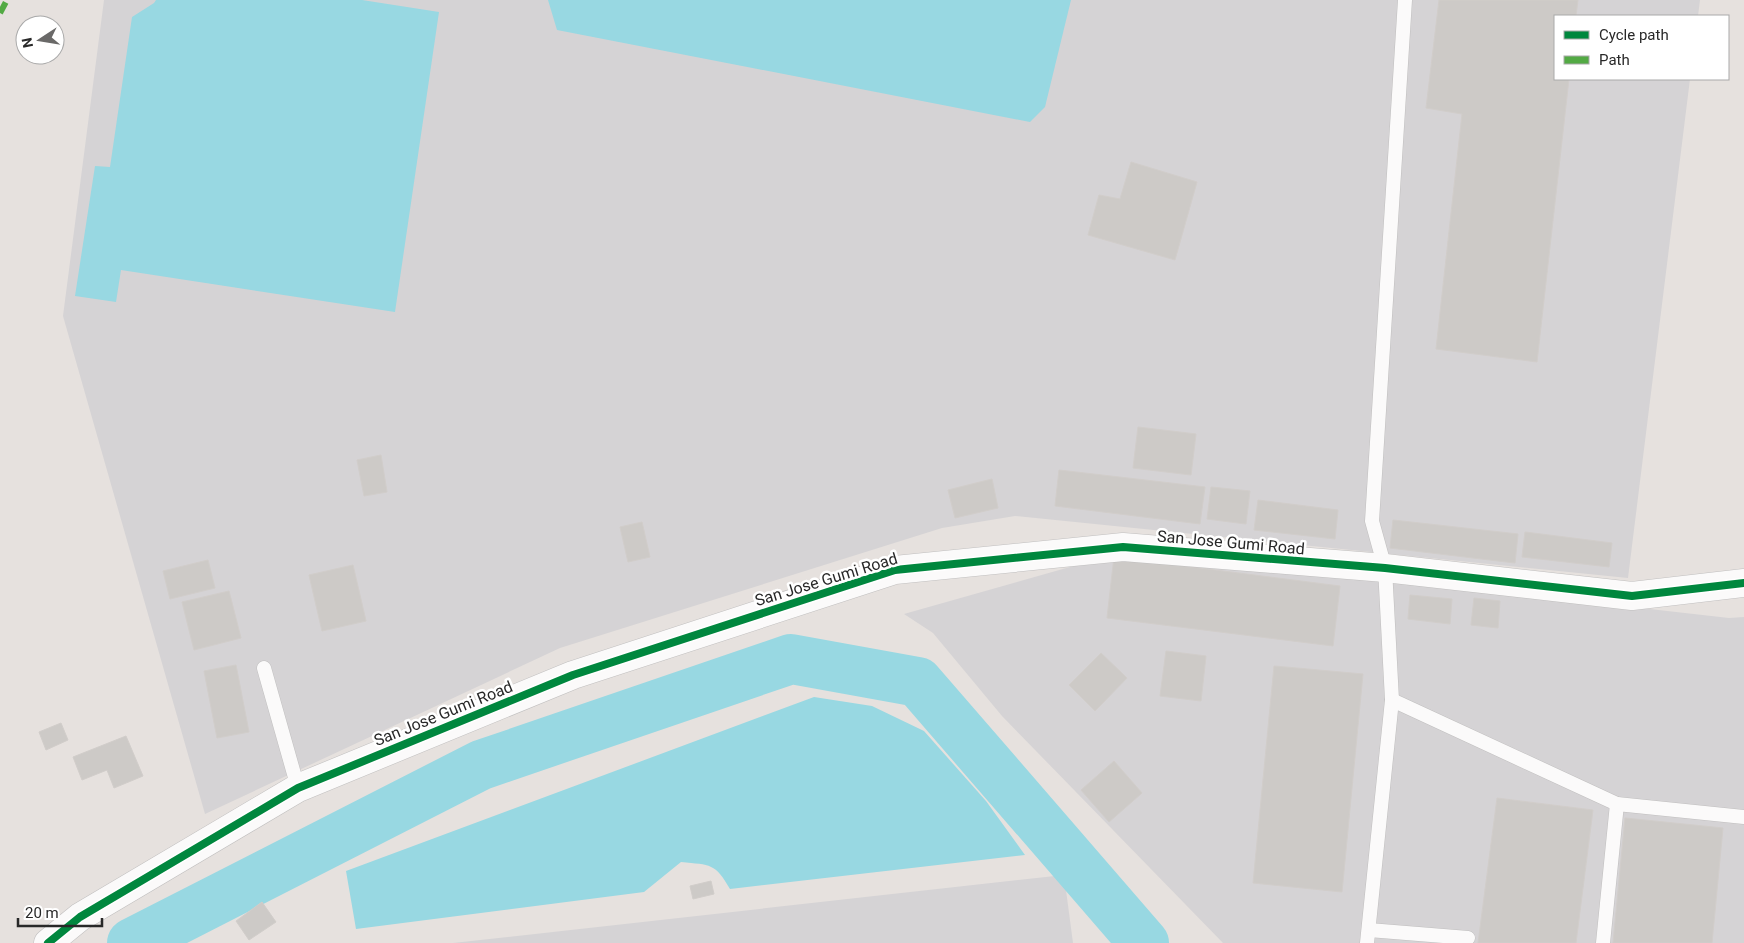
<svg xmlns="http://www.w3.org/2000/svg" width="1744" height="943" font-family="Roboto,sans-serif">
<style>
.industrial{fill:#d5d3d5}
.water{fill:#98d8e2}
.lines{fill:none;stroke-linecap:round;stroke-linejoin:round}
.river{stroke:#98d8e2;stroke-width:50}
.building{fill:#cdcac7;stroke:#d1cdca}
.service-casing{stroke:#c0bfbf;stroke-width:15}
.tertiary-casing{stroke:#c0bfbf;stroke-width:29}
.service{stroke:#fbfafa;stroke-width:14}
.tertiary{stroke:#fbfafa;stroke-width:28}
.quiet{stroke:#53aa44;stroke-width:6;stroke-dasharray:12 6;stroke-linecap:butt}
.cycleway-casing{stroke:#fff;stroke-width:11}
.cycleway{stroke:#00873e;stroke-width:8}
.labels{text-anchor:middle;stroke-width:5;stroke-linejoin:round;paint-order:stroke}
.street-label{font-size:16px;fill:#282828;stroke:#fff}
</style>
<rect width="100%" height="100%" fill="#e6e1de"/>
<g class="industrial">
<path d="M104,0H1700L1698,16H1555V79H1690L1628,578L1015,516L942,528L560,648L205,814L63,316Z"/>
<path d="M1130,550L1729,618L1744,617V943H1223L1002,716L933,633L904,614Z"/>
<path d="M1064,875L1073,943H453Z"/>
</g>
<g class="water">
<path d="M156,0H362L439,12L395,312L121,270L116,302L75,296L95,166L110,167L132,17L154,3Z"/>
<path d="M548,0H1071L1045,107L1030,122L557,30Z"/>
<path d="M814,697L872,706L924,731L986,801L1025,855L730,889C715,863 711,865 681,862L644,892L356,929L346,871Z"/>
</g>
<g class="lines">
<path class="river" d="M132,943L481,765L791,659L918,682L1144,943"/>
</g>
<g class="building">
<path d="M1439,0H1578L1576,16H1555V79H1569L1537,362L1436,349L1462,114L1426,108Z"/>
<path d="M1131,162L1197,182L1175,260L1088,235L1099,195L1120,199Z"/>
<path d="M1138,427L1196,434L1191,475L1133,468Z"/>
<path d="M381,455L387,492L364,496L357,460Z"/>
<path d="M1059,470L1205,487L1200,524L1055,506Z"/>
<path d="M992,479L998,508L955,518L948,490Z"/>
<path d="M1211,487L1250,491L1246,524L1207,519Z"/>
<path d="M1258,500L1338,510L1335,539L1254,530Z"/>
<path d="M1393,520L1518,534L1515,563L1390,548Z"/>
<path d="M642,522L650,557L628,562L620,527Z"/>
<path d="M1525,532L1612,543L1609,567L1522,557Z"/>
<path d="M1114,557L1340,586L1333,646L1107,618Z"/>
<path d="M208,560L215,588L170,599L163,571Z"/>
<path d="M353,565L366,621L322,631L309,575Z"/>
<path d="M229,591L241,638L194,650L182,602Z"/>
<path d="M1410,595L1452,599L1450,624L1408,619Z"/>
<path d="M1474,598L1500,601L1498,628L1471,625Z"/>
<path d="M1166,651L1206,656L1201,701L1160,696Z"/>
<path d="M1101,653L1127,678L1095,711L1069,685Z"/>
<path d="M236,665L249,732L217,738L204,671Z"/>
<path d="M1274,666L1363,674L1342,892L1253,883Z"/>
<path d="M61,723L68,740L46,750L39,732Z"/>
<path d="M126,736L143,776L114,788L107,770L82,780L73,757Z"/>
<path d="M1114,761L1142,793L1109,822L1081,790Z"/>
<path d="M1497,798L1593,810L1576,943H1478Z"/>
<path d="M1625,818L1723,828L1712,943H1613Z"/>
<path d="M711,881L714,894L693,899L690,886Z"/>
<path d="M262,902L276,922L249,940L236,921Z"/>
</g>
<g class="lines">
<defs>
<g id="service">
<path d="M264,668L298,788"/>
<path d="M1392,700L1617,804L1744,817"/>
<path d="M1369,930L1468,938"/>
<path d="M1367,943L1392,700L1385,568L1372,521L1405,0"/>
<path d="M1603,943L1617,804"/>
</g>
<path id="tertiary" d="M48,943L80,917L298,788L573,675L895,570L1123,547L1385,568L1632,596L1744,583"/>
</defs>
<use href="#service" class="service-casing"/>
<use href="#tertiary" class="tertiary-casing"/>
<use href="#service" class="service"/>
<use href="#tertiary" class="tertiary"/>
<path class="quiet" d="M0,13L7,0"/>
<defs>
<path id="cycleway" d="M48,943L80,917L298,788L573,675L895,570L1123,547L1385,568L1632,596L1744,583"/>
</defs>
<use href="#cycleway" class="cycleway-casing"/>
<use href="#cycleway" class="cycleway"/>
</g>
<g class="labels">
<g class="street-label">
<text transform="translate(1231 542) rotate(5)" y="6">San Jose Gumi Road</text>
<text transform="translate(826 579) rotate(-17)" y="6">San Jose Gumi Road</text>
<text transform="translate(443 713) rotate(-22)" y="6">San Jose Gumi Road</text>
</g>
</g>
<rect x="1554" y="15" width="175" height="65" fill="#ffffff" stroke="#a9a9a9"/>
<rect x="1564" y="31" width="25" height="8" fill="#00873e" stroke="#a9a9a9"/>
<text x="1599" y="40" font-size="15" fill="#282828">Cycle path</text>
<rect x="1564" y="56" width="25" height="8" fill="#53aa44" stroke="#a9a9a9"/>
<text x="1599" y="65" font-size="15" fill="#282828">Path</text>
<g transform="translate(40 40) rotate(258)"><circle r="24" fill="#ffffff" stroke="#a9a9a9"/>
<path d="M0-4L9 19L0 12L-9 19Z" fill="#6a6968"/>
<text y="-8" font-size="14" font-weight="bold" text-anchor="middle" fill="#282828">N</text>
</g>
<path d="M18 918v8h84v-8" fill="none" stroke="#282828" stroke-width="2.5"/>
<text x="25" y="918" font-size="15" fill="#282828" stroke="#ffffff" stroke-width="4" paint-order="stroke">20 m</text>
</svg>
